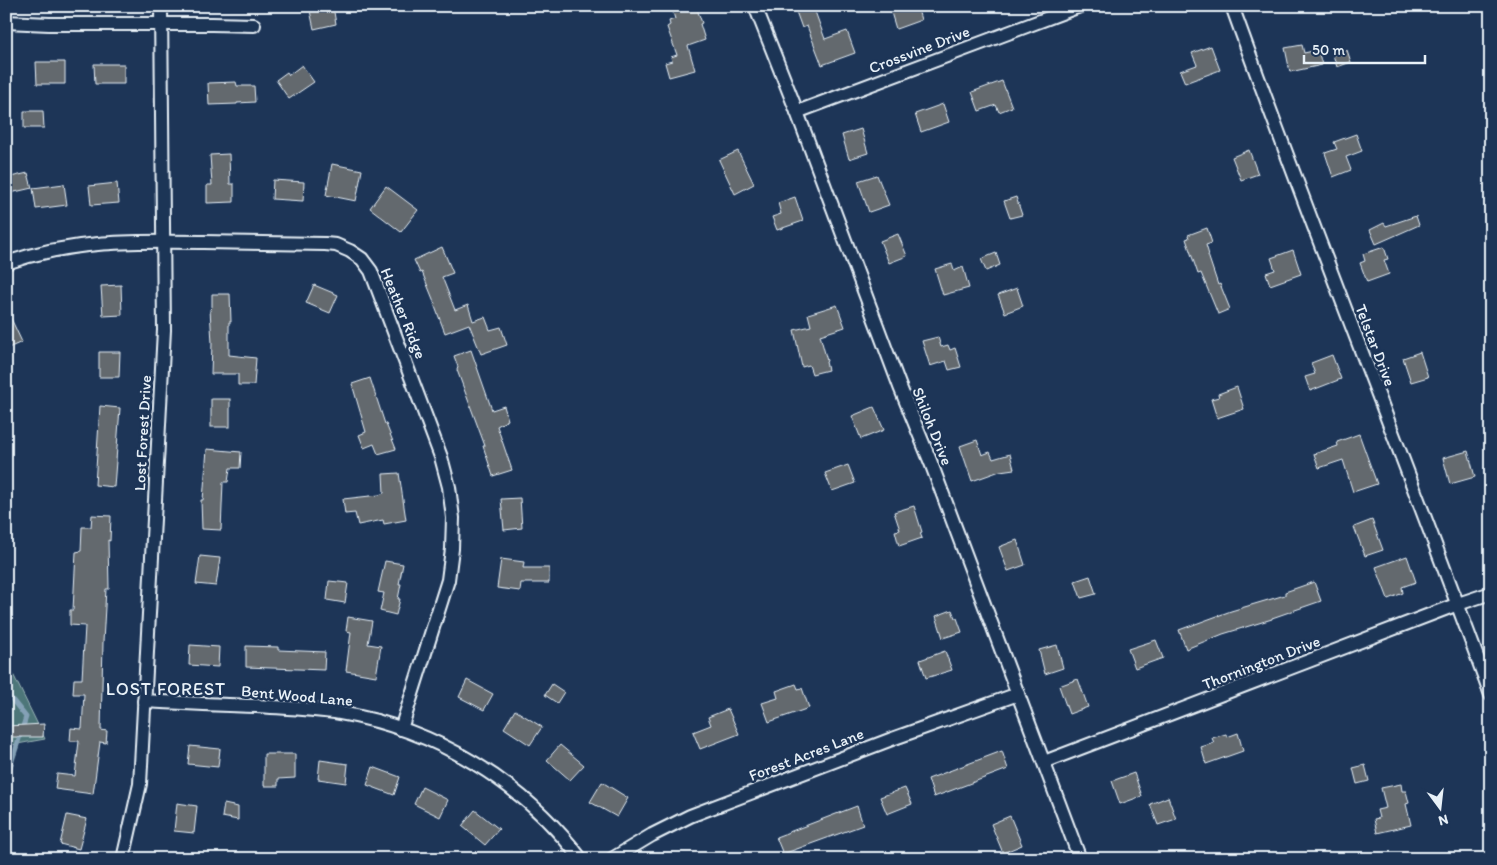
<svg xmlns="http://www.w3.org/2000/svg" width="1497" height="865" font-family="Itim,sans-serif">
<style>
.green{fill:#4e7679;stroke:#9bb4b8}
.lines{fill:none;stroke-linecap:round;stroke-linejoin:round}
.stream{stroke:#84a1b6;stroke-width:5}
.building{fill:#63696e;stroke:#e8f1f8}
.street-casing{stroke:#e8f1f8;stroke-width:16}
.street{stroke:#1d3557;stroke-width:12}
.labels{text-anchor:middle;stroke-width:5;stroke-linejoin:round;paint-order:stroke}
.street-label{font-size:16px;fill:#e8f1f8;stroke:#1d3557}
.neighbourhood-label{font-size:18px;letter-spacing:1px;fill:#e8f1f8;stroke:#1d3557}
</style>
<rect width="100%" height="100%" fill="#1d3557"/>
<filter id="ink" filterUnits="userSpaceOnUse"><feTurbulence type="fractalNoise" baseFrequency=".02" numOctaves="2"/><feDisplacementMap in="SourceGraphic" scale="10" xChannelSelector="R" yChannelSelector="G"/><feConvolveMatrix kernelMatrix="1 2 1 2 8 2 1 2 1" color-interpolation-filters="sRGB"/></filter>
<g filter="url(#ink)">
<path class="green" d="M6,660L45,739L6,746Z"/>
<g class="lines">
<path class="stream" d="M6,692L26,717L6,779"/>
</g>
<g class="building">
<path d="M309,6H333L336,24L314,29Z"/>
<path d="M671,6H696L702,23L700,24L705,40L688,46L695,70L669,77L665,63L672,61L671,57L677,55L667,27L670,25L669,21L675,19Z"/>
<path d="M794,6H813L825,39L847,31L855,53L822,65L807,26L802,28Z"/>
<path d="M898,6H917L921,20L896,29L890,9Z"/>
<path d="M1302,45L1304,53L1318,50L1322,65L1290,72L1285,48Z"/>
<path d="M1211,46L1220,70L1185,83L1180,71L1197,65L1192,53Z"/>
<path d="M1347,50L1351,62L1337,67L1333,55Z"/>
<path d="M36,62H65V84H37Z"/>
<path d="M94,64H124V84H95Z"/>
<path d="M302,65L314,82L289,99L276,80L287,72L289,75Z"/>
<path d="M1002,81L1012,107L999,112L996,105L979,111L972,92Z"/>
<path d="M236,82L237,86H254L255,102L237,103V104L209,105L208,83Z"/>
<path d="M943,104L949,122L921,132L915,114Z"/>
<path d="M24,111H43L44,128H24Z"/>
<path d="M861,129L868,153L849,159L842,135Z"/>
<path d="M1356,134L1362,151L1346,157L1351,170L1333,177L1325,153L1337,149L1334,142Z"/>
<path d="M1249,150L1258,174L1241,180L1232,157Z"/>
<path d="M738,151L754,184L735,194L719,160Z"/>
<path d="M229,154L230,184H234V202L207,203V185H212L210,155Z"/>
<path d="M332,164L362,170L356,201L326,195Z"/>
<path d="M28,173L32,188L6,194V178Z"/>
<path d="M877,175L889,205L869,212L858,181Z"/>
<path d="M273,180L304,182L303,201L272,199Z"/>
<path d="M117,183L119,203L91,205L89,186Z"/>
<path d="M64,184L67,205L36,209L33,188Z"/>
<path d="M386,186L418,210L401,232L370,208Z"/>
<path d="M795,197L803,221L777,230L772,217L781,214L778,203Z"/>
<path d="M1016,197L1022,215L1010,218L1004,201Z"/>
<path d="M1416,216L1419,225L1376,244L1370,230L1384,223L1386,226Z"/>
<path d="M1207,228L1212,243L1206,245L1209,255H1208L1218,285L1220,284L1230,309L1218,314L1201,273L1198,274L1186,239L1189,238L1188,235Z"/>
<path d="M898,234L907,256L889,263L880,241Z"/>
<path d="M442,247L453,273L442,277L455,310L468,305L473,321L485,317L490,330L501,327L507,345L481,354L469,324L445,333L434,304H435L422,272L420,273L414,260Z"/>
<path d="M1384,247L1388,259L1384,260L1389,274L1367,282L1360,263L1365,261L1363,254Z"/>
<path d="M1293,250L1301,274L1270,285L1266,273L1275,270L1271,258Z"/>
<path d="M996,253L1000,265L986,271L981,259Z"/>
<path d="M952,264L954,271L963,267L969,288L943,295L935,269Z"/>
<path d="M121,285L122,315L103,316L101,286Z"/>
<path d="M314,285L338,295L330,313L306,303Z"/>
<path d="M1017,288L1023,306L1005,313L998,295Z"/>
<path d="M212,294H230L231,322H229V355L256,358L254,385H238V374H211L212,343L210,309L212,307Z"/>
<path d="M837,305L845,327L820,335L827,361L826,362L828,370L812,374L809,365L802,367L794,330L811,326L808,314Z"/>
<path d="M6,308L22,342L6,349Z"/>
<path d="M938,337L941,347L948,345L950,350L955,348L961,367L949,370L946,361L930,366L922,341Z"/>
<path d="M471,350L492,410L504,406L508,420L497,426L512,470L493,476L483,446H485L457,370L458,367L454,356Z"/>
<path d="M99,352H120L119,377H99Z"/>
<path d="M1420,352L1428,377L1411,382L1403,358Z"/>
<path d="M1332,355L1341,379L1310,391L1305,377L1315,374L1311,363Z"/>
<path d="M370,378L385,424H386L396,449L378,454L374,444L364,448L359,435L366,432L352,384Z"/>
<path d="M1237,387L1244,409L1217,418L1211,399L1219,397L1218,394Z"/>
<rect x="211" y="399" width="19" height="28"/>
<path d="M100,406L120,408L114,487L95,485Z"/>
<path d="M874,407L884,430L861,439L852,416Z"/>
<path d="M1359,434L1377,484L1353,492L1343,460L1319,468L1314,454L1338,446L1337,442Z"/>
<path d="M977,440L982,455L990,452L993,459L1010,454L1014,469L1000,471L972,481L960,446Z"/>
<path d="M207,449L241,452L240,468H230L228,482H223L221,530L202,529L201,500H203Z"/>
<path d="M1468,451L1475,477L1450,484L1443,458Z"/>
<path d="M848,465L855,483L832,491L825,473Z"/>
<path d="M399,473L406,520L384,524L383,520L358,525L355,513L345,514L343,499L379,495L384,493L383,474Z"/>
<path d="M520,498L522,528L504,530L501,499Z"/>
<path d="M914,506L922,532L920,533L922,538L899,546L895,531L900,530L894,512Z"/>
<path d="M92,515L111,516L110,541L108,540L109,589H106L103,642L101,730L107,731L106,743L100,742L93,794L55,789L57,774L75,776L79,741H70L71,728L82,729L84,694H73L74,679H82L85,626L70,625V610H73L76,552L81,551L82,527H91Z"/>
<path d="M1372,520L1383,550L1365,556L1354,527Z"/>
<path d="M1017,540L1025,565L1008,571L999,547Z"/>
<path d="M200,556L220,558L216,586L196,584Z"/>
<path d="M1407,556L1416,582L1402,587L1403,593L1388,599L1376,567Z"/>
<path d="M501,559L524,562L523,568H549V583H521L520,591L497,588Z"/>
<path d="M385,561L403,564L399,584H401L398,599H400L396,615L380,611L384,593L378,592Z"/>
<path d="M1090,576L1096,594L1081,598L1075,581Z"/>
<path d="M329,581L348,583L345,603L327,600Z"/>
<path d="M1314,582L1321,601L1272,618V619L1223,634L1186,649L1179,630L1231,611L1285,595V592Z"/>
<path d="M952,610L955,618H957L962,632L943,638L936,616Z"/>
<path d="M348,617L372,621L368,644L381,646L376,676L346,671L351,632L346,631Z"/>
<path d="M1156,640L1163,658L1135,668L1128,649Z"/>
<path d="M190,645L219,647L218,667L189,665Z"/>
<path d="M1057,645L1063,668L1045,674L1039,650Z"/>
<path d="M246,646L278,647V650L325,652L324,670L246,667Z"/>
<path d="M945,651L952,670L926,678L920,660Z"/>
<path d="M1078,679L1088,707L1069,714L1059,686Z"/>
<path d="M467,680L493,694L484,710L459,697Z"/>
<path d="M552,684L564,692L557,703L545,695Z"/>
<path d="M796,684L798,689L802,688L809,708L769,722L762,703L778,698L776,691Z"/>
<path d="M728,709L739,734L700,749L693,732L711,725L708,717Z"/>
<path d="M515,710L542,727L530,745L504,728Z"/>
<path d="M44,724L43,737H7V726Z"/>
<path d="M1238,733L1243,751L1206,764L1201,747L1214,743L1212,738L1226,734L1227,737Z"/>
<path d="M560,745L584,765L570,780L547,760Z"/>
<path d="M190,746L220,749L218,767L188,764Z"/>
<path d="M1002,751L1008,769L934,797L928,779Z"/>
<path d="M264,754H295V778L278,779V786H264Z"/>
<path d="M320,760L348,764L346,783L318,779Z"/>
<path d="M1365,765L1369,781L1357,784L1353,768Z"/>
<path d="M373,767L400,777L394,795L367,785Z"/>
<path d="M1134,773L1142,796L1120,804L1112,781Z"/>
<path d="M602,782L628,798L617,817L590,802Z"/>
<path d="M1401,784L1402,791H1406L1409,803L1406,804L1411,825L1377,833L1374,819L1379,818L1377,810L1386,808L1381,788Z"/>
<path d="M422,787L448,800L440,817L414,804Z"/>
<path d="M905,788L912,804L887,814L880,797Z"/>
<path d="M1168,797L1176,819L1158,825L1150,804Z"/>
<path d="M177,803L197,806L194,833L174,831Z"/>
<path d="M224,804L238,807V820L222,817Z"/>
<path d="M857,806L863,825L783,854L776,837Z"/>
<path d="M475,810L499,829L485,845L462,826Z"/>
<path d="M67,815L87,819L79,849L60,844Z"/>
<path d="M1010,816L1022,845L1003,853L991,824Z"/>
</g>
<g class="lines">
<defs>
<g id="street">
<path d="M755,6L797,112L900,387L931,463L1080,859"/>
<path d="M1232,6C1315,237 1407,464 1491,695"/>
<path d="M6,22L49,24H212L254,25"/>
<path d="M797,112L1080,6"/>
<path d="M6,263C73,240 133,241 203,242C243,243 284,243 325,244L336,245L350,251L362,259L371,271L441,457L449,487L453,518L452,549L448,580L401,729"/>
<path d="M144,701C181,703 219,705 257,706C285,708 313,709 340,713C435,729 523,782 581,859"/>
<path d="M1044,762L1458,604L1491,593"/>
<path d="M123,859L140,784L164,330L161,6"/>
<path d="M612,859L652,835L690,816L892,739L1018,694"/>
</g>
</defs>
<use href="#street" class="street-casing"/>
<use href="#street" class="street"/>
</g>
</g>
<g class="labels">
<g class="street-label">
<text transform="translate(919 49) rotate(-21)" y="6">Crossvine Drive</text>
<text transform="translate(404 313) rotate(68)" y="6">Heather Ridge</text>
<text transform="translate(1376 345) rotate(69)" y="6">Telstar Drive</text>
<text transform="translate(933 426) rotate(68)" y="6">Shiloh Drive</text>
<text transform="translate(142 433) rotate(-87)" y="6">Lost Forest Drive</text>
<text transform="translate(1261 662) rotate(-21)" y="6">Thornington Drive</text>
<text transform="translate(297 695) rotate(5)" y="6">Bent Wood Lane</text>
<text transform="translate(806 754) rotate(-21)" y="6">Forest Acres Lane</text>
</g>
<g class="neighbourhood-label">
<text x="166" y="695">LOST FOREST</text>
</g>
</g>
<rect width="1497" height="865" fill="none" stroke="#1d3557" stroke-width="25"/>
<rect x="12" y="12" width="1472" height="840" fill="none" stroke="#e8f1f8" stroke-width="2" filter="url(#ink)"/>
<g transform="translate(1440 808) rotate(165)" stroke="#1d3557" stroke-width="4" paint-order="stroke">
<path d="M0-4L9 19L0 12L-9 19Z" fill="#e8f1f8"/>
<text y="-8" font-size="14" font-weight="bold" text-anchor="middle" fill="#e8f1f8">N</text>
</g>
<path d="M1304 55v8h121v-8" fill="none" stroke="#e8f1f8" stroke-width="2.5"/>
<text x="1312" y="55" font-size="15" fill="#e8f1f8" stroke="#1d3557" stroke-width="4" paint-order="stroke">50 m</text>
</svg>
